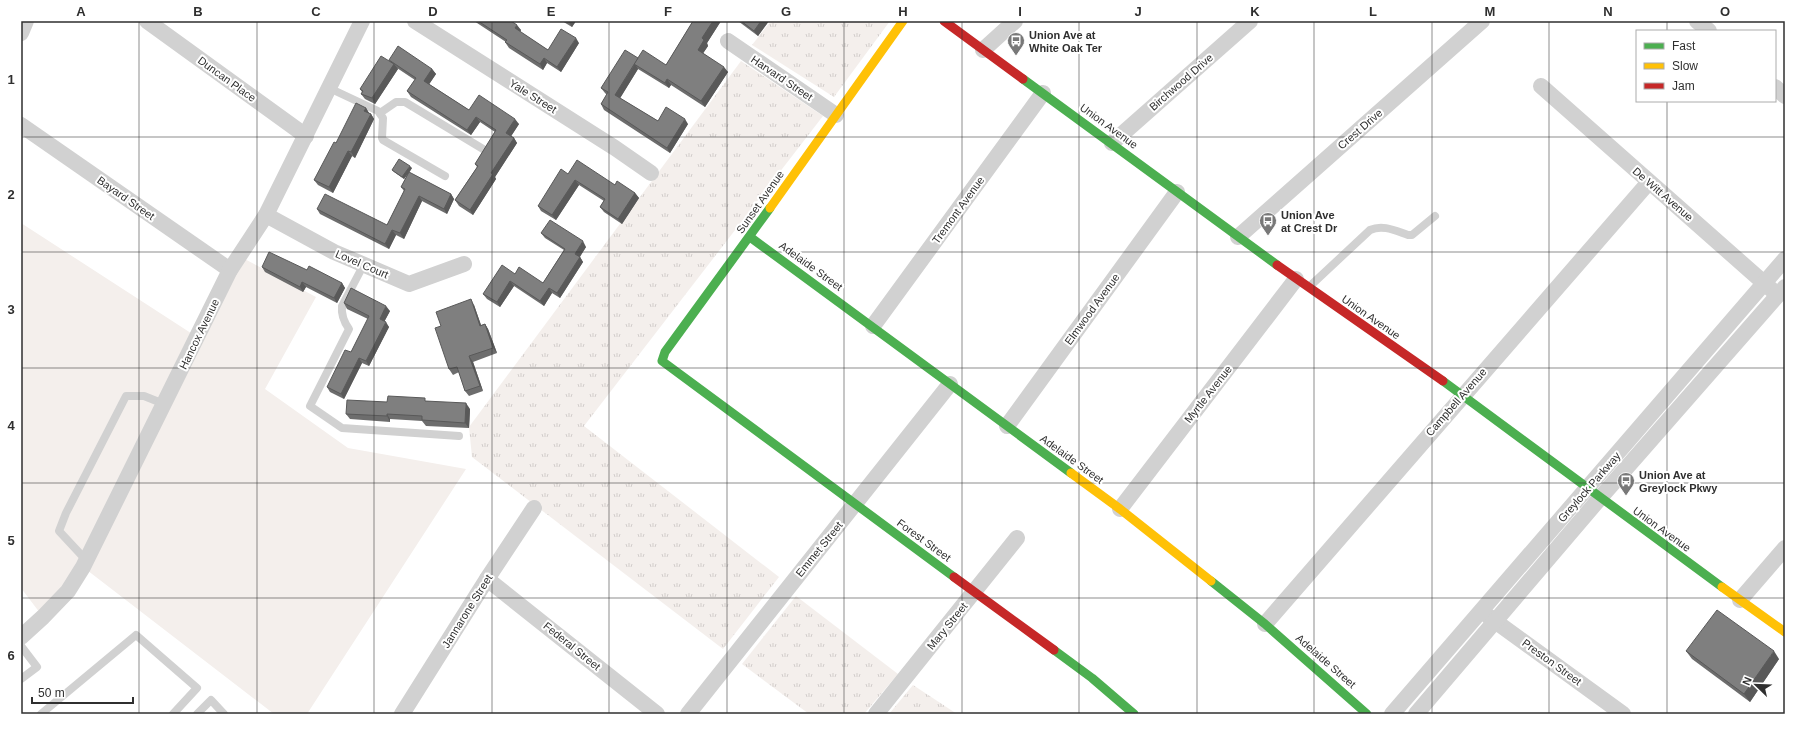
<svg xmlns="http://www.w3.org/2000/svg" width="1806" height="735" font-family="Arial,sans-serif">
<style>
.grass{fill:url(#grass-tufts)}
.park{fill:#f4efec}
.lines{fill:none;stroke-linecap:round;stroke-linejoin:round}
.lane{stroke:#d1d1d1;stroke-width:8}
.street{stroke:#d1d1d1;stroke-width:16}
.fast{stroke:#4caf50;stroke-width:9}
.slow{stroke:#ffc107;stroke-width:9}
.jam{stroke:#c62828;stroke-width:9}
.wall{fill:#6d6d6d}
.shaded-wall{fill:#595959}
.building{fill:#7f7f7f;stroke:#595959}
.grid{fill:none;stroke:#2f2f2f;stroke-width:1;stroke-opacity:0.55}
.labels{text-anchor:middle;stroke-width:4;stroke-linejoin:round;paint-order:stroke}
.poi-label{font-size:11px;font-weight:bold;fill:#2f2f2f;stroke:#fff;text-anchor:start}
.street-label{font-size:11px;fill:#2f2f2f;stroke:#fff}
.neatline{fill:none;stroke:#2f2f2f;stroke-width:1.5}
.grid-label{font-size:13px;text-anchor:middle;font-weight:bold;fill:#2f2f2f}
</style>
<defs>
<pattern id="grass-tufts" width="24" height="20" patternUnits="userSpaceOnUse"><rect width="24" height="20" fill="#f4efec"/><path d="M3 7l-1-3M5 7V3M7 7l1-3M15 17l-1-3M17 17v-4M19 17l1-3" fill="none" stroke="#d2cdcb"/></pattern>
</defs>
<rect width="100%" height="100%" fill="#fff"/>
<g class="grass">
<path d="M771,21H890L834,97L752,45Z"/>
<path d="M741,61L823,116L584,426L779,577L723,649L472,457L469,427Z"/>
<path d="M796,596L898,674L864,714H809L742,664Z"/>
<path d="M913,685L957,714H889Z"/>
</g>
<path class="park" d="M21,223L197,337L239,256L316,297L265,389L348,448L466,469L307,714H274L83,567L43,617L21,588Z"/>
<g class="lines">
<g class="lane">
<path d="M329,88L378,111L383,118L382,138L383,140L445,176"/>
<path d="M380,113L396,102H405L483,149"/>
<path d="M364,264L342,306C341,315 344,322 349,329L310,406L342,428L459,436"/>
<path d="M1309,287L1370,230C1383,224 1396,231 1408,235H1412L1435,216"/>
<path d="M86,560L59,531L66,513L126,396H144L164,404"/>
<path d="M21,646L37,667L21,679"/>
<path d="M41,714L136,635L197,688L173,714"/>
<path d="M197,714L211,700L224,714"/>
</g>
<g class="street">
<path d="M147,21L306,136"/>
<path d="M415,21L615,148L651,173"/>
<path d="M1697,21L1709,31"/>
<path d="M21,33L26,21"/>
<path d="M728,41L836,115"/>
<path d="M983,50L1015,21"/>
<path d="M1541,86L1772,290"/>
<path d="M1775,87L1785,96"/>
<path d="M21,125L230,270"/>
<path d="M1112,143L1250,21"/>
<path d="M266,215L334,252L409,284L464,264"/>
<path d="M1238,237L1482,21"/>
<path d="M873,326L1043,93"/>
<path d="M1007,426L1177,192"/>
<path d="M1120,509L1296,279"/>
<path d="M487,579L657,714"/>
<path d="M1740,600L1785,548"/>
<path d="M1488,616L1623,714"/>
<path d="M1265,624L1649,182"/>
<path d="M21,637L43,617L68,591L83,567L230,270L266,215L362,21"/>
<path d="M402,714L487,579L534,508"/>
<path d="M688,714L950,384"/>
<path d="M876,714L1017,538"/>
<path d="M1392,714L1785,259"/>
<path d="M1416,714L1600,498L1785,287"/>
</g>
<g class="fast">
<path d="M1023,79L1277,265"/>
<path d="M770,208L665,352L662,361L954,577"/>
<path d="M750,237L1071,473"/>
<path d="M1443,381L1722,587"/>
<path d="M1211,581L1265,624L1367,714"/>
<path d="M1054,650L1092,678L1134,714"/>
</g>
<g class="slow">
<path d="M770,208L903,21"/>
<path d="M1071,473L1120,509L1211,581"/>
<path d="M1722,587L1785,632"/>
</g>
<g class="jam">
<path d="M944,21L1023,79"/>
<path d="M1277,265L1443,381"/>
<path d="M954,577L1054,650"/>
</g>
</g>
<g class="wall">
<path d="M474,21H511L521,30L520,32L548,50L579,43L561,72L547,63L543,70L509,48L505,42H506Z"/>
<path d="M562,21H576L572,27Z"/>
<path d="M693,21H721L707,43L708,46L703,53L728,72L705,107L671,85L669,88L638,69L620,98L658,121L688,124L670,153L604,110L601,104L607,95L605,93L601,88L638,58L666,65Z"/>
<path d="M738,21H769L758,36Z"/>
<path d="M389,60L432,69L436,74L429,84L469,110L519,124L511,136L514,138L517,143L495,177L496,179L473,215L459,206L455,200L477,167L475,164L495,132L480,122L471,135L411,97L407,91L415,80L397,68L398,69L375,104L365,99L361,94L362,92L360,89L390,61Z"/>
<path d="M366,108L369,113L371,114L374,119L355,158L352,156L333,193L318,185L314,180L336,143Z"/>
<path d="M412,168L409,173L451,194L454,199L447,214L422,201L404,239L396,235L389,249L320,214L317,209L387,225L404,191L401,187L408,174L404,179L394,172L392,170Z"/>
<path d="M568,174L615,185L635,193L639,198L622,224L604,212L600,207L604,201L579,185L556,220L541,211L538,206Z"/>
<path d="M541,233L586,247L580,257L583,262L560,298L552,293L544,306L514,286L500,307L487,299L483,294L515,274L543,283L564,250L545,238Z"/>
<path d="M262,267L307,270L342,283L345,288L337,303L306,287L303,292L265,272Z"/>
<path d="M344,303L390,311L384,322L389,327L369,366L362,363L344,399L330,392L327,387L351,352L368,319L347,309Z"/>
<path d="M474,305L481,325L485,324L488,329L497,353L473,362L483,391L469,396L465,391L459,372L453,375L449,369L441,326Z"/>
<path d="M427,401L470,409L469,428L426,426L422,421L390,419V422L350,419L346,414L387,402Z"/>
<path d="M1686,651L1779,659L1750,702L1692,659Z"/>
</g>
<g class="shaded-wall">
<path d="M569,21H576L572,27L569,22Z"/>
<path d="M713,21H721L707,43L708,46L702,55L698,50L702,38Z"/>
<path d="M761,21H769L758,36L754,31Z"/>
<path d="M517,25L521,30L519,34L515,28Z"/>
<path d="M576,38L579,43L561,72L557,67Z"/>
<path d="M544,58L547,63L543,70L540,64Z"/>
<path d="M394,64L398,69L375,104L372,98Z"/>
<path d="M635,64L638,69L619,100L615,95Z"/>
<path d="M724,67L728,72L705,107L701,101Z"/>
<path d="M432,69L436,74L428,86L424,81Z"/>
<path d="M667,79L671,85L669,88L665,83Z"/>
<path d="M366,108L369,113L367,116L364,111Z"/>
<path d="M371,114L374,119L355,158L351,152Z"/>
<path d="M476,117L480,122L471,135L467,130Z"/>
<path d="M515,119L519,124L510,138L506,133Z"/>
<path d="M685,119L688,124L670,153L667,148Z"/>
<path d="M514,138L517,143L495,177L496,179L473,215L470,210L491,173Z"/>
<path d="M348,151L352,156L333,193L329,187Z"/>
<path d="M410,166L412,168L404,179L402,177Z"/>
<path d="M575,180L579,185L556,220L552,215Z"/>
<path d="M635,193L639,198L622,224L618,219Z"/>
<path d="M451,194L454,199L447,214L444,209Z"/>
<path d="M419,196L422,201L404,239L400,233Z"/>
<path d="M392,230L396,235L389,249L385,244Z"/>
<path d="M583,241L586,247L578,259L575,254Z"/>
<path d="M580,257L583,262L560,298L557,293Z"/>
<path d="M510,281L514,286L500,307L497,302Z"/>
<path d="M302,282L306,287L303,292L300,287Z"/>
<path d="M342,283L345,288L337,303L334,298Z"/>
<path d="M549,288L552,293L544,306L540,301Z"/>
<path d="M471,299L474,305L483,331L480,326Z"/>
<path d="M386,306L390,311L383,324L380,319Z"/>
<path d="M386,322L389,327L369,366L366,361Z"/>
<path d="M485,324L488,329L497,353L493,348Z"/>
<path d="M469,356L473,362L483,391L480,386Z"/>
<path d="M359,358L362,363L344,399L341,394Z"/>
<path d="M466,403L470,409L469,428L465,423Z"/>
<path d="M387,414L390,419V422L387,416Z"/>
<path d="M1774,651L1779,659L1750,702L1744,694Z"/>
</g>
<g class="building">
<path d="M478,21H511L517,25L515,28L548,50L561,29L576,38L557,67L544,58L540,64L505,42L507,40Z"/>
<path d="M693,21H713L702,38L704,40L698,50L724,67L701,101L667,79L665,83L634,64L643,50L666,65Z"/>
<path d="M741,21H761L754,31Z"/>
<path d="M398,46L432,69L424,81L469,110L479,95L515,119L506,133L514,138L491,173L493,174L470,210L455,200L478,166L475,164L496,130L476,117L467,130L407,91L416,78L389,60Z"/>
<path d="M625,50L638,58L615,95L658,121L666,107L685,119L667,148L601,104L608,92L601,88Z"/>
<path d="M381,56L394,64L372,98L361,94L363,91L360,89Z"/>
<path d="M356,103L366,108L364,111L371,114L351,152L348,151L329,187L314,180L334,142L336,143Z"/>
<path d="M399,159L410,166L402,177L392,170Z"/>
<path d="M577,160L615,185L617,181L635,193L618,219L600,207L605,199L575,180L552,215L538,206L561,169L568,174Z"/>
<path d="M409,172L451,194L444,209L419,196L400,233L392,230L385,244L317,209L325,194L387,225L405,189L401,187Z"/>
<path d="M550,220L583,241L575,254L580,257L557,293L549,288L540,301L510,281L497,302L483,294L502,265L515,274L519,267L543,283L565,249L541,233Z"/>
<path d="M269,252L307,270L309,266L342,283L334,298L302,282L300,287L262,267Z"/>
<path d="M351,288L386,306L380,319L386,322L366,361L359,358L341,394L327,387L345,350L351,352L369,316L344,303Z"/>
<path d="M471,299L480,326L485,324L493,348L469,356L480,386L465,391L457,367L449,369L435,328L441,326L436,312Z"/>
<path d="M388,396L425,398V401L466,403L465,423L422,420V416L387,414V416L346,414L347,400L387,402Z"/>
<path d="M1717,610L1774,651L1744,694L1686,651Z"/>
</g>
<path class="grid" d="M139,21V714M257,21V714M374,21V714M492,21V714M609,21V714M727,21V714M844,21V714M962,21V714M1079,21V714M1197,21V714M1314,21V714M1432,21V714M1549,21V714M1667,21V31M1667,101V714M21,137H1785M21,252H1785M21,368H1785M21,483H1785M21,598H1785"/>
<defs>
<symbol id="bus-pin" viewBox="-11 -11 22 30"><path d="M0 17L-7.5 6A9.5 9.5 0 1 1 7.5 6Z" fill="#787878" stroke="#fff"/><path d="M-5-6H5V4H4V6H2V4H-2V6H-4V4H-5ZM-3.5-4V0h7V-4ZM-3.5 1.2v1.5H-2V1.2ZM2 1.2v1.5H3.5V1.2Z" fill="#fff"/></symbol>
</defs>
<g fill-rule="evenodd">
<use href="#bus-pin" x="1006" y="31" width="20" height="27"/>
<use href="#bus-pin" x="1258" y="211" width="20" height="27"/>
<use href="#bus-pin" x="1616" y="471" width="20" height="27"/>
</g>
<g class="labels">
<g class="poi-label">
<text x="1029" y="39">Union Ave at<tspan x="1029" dy="13">White Oak Ter</tspan></text>
<text x="1281" y="219">Union Ave<tspan x="1281" dy="13">at Crest Dr</tspan></text>
<text x="1639" y="479">Union Ave at<tspan x="1639" dy="13">Greylock Pkwy</tspan></text>
</g>
<g class="street-label">
<text transform="translate(782 78) rotate(34)" y="4">Harvard Street</text>
<text transform="translate(227 79) rotate(36)" y="4">Duncan Place</text>
<text transform="translate(1181 82) rotate(-41)" y="4">Birchwood Drive</text>
<text transform="translate(533 96) rotate(32)" y="4">Yale Street</text>
<text transform="translate(1109 126) rotate(36)" y="4">Union Avenue</text>
<text transform="translate(1360 129) rotate(-41)" y="4">Crest Drive</text>
<text transform="translate(1663 194) rotate(41)" y="4">De Witt Avenue</text>
<text transform="translate(126 198) rotate(35)" y="4">Bayard Street</text>
<text transform="translate(760 202) rotate(-55)" y="4">Sunset Avenue</text>
<text transform="translate(958 210) rotate(-54)" y="4">Tremont Avenue</text>
<text transform="translate(362 264) rotate(23)" y="4">Lovel Court</text>
<text transform="translate(811 266) rotate(36)" y="4">Adelaide Street</text>
<text transform="translate(1092 309) rotate(-54)" y="4">Elmwood Avenue</text>
<text transform="translate(1371 317) rotate(35)" y="4">Union Avenue</text>
<text transform="translate(199 334) rotate(-64)" y="4">Hancox Avenue</text>
<text transform="translate(1208 394) rotate(-52)" y="4">Myrtle Avenue</text>
<text transform="translate(1456 402) rotate(-49)" y="4">Campbell Avenue</text>
<text transform="translate(1072 459) rotate(36)" y="4">Adelaide Street</text>
<text transform="translate(1589 487) rotate(-49)" y="4">Greylock Parkway</text>
<text transform="translate(1662 529) rotate(36)" y="4">Union Avenue</text>
<text transform="translate(924 540) rotate(36)" y="4">Forest Street</text>
<text transform="translate(819 549) rotate(-51)" y="4">Emmet Street</text>
<text transform="translate(467 611) rotate(-58)" y="4">Jannarone Street</text>
<text transform="translate(947 626) rotate(-51)" y="4">Mary Street</text>
<text transform="translate(572 646) rotate(39)" y="4">Federal Street</text>
<text transform="translate(1326 661) rotate(41)" y="4">Adelaide Street</text>
<text transform="translate(1552 662) rotate(36)" y="4">Preston Street</text>
</g>
</g>
<rect width="1806" height="735" fill="none" stroke="#ffffff" stroke-width="44"/>
<rect x="1636" y="30" width="140" height="72" fill="#ffffff" stroke="#acacac"/>
<rect x="1644" y="43" width="20" height="6" fill="#4caf50" stroke="#acacac"/>
<text x="1672" y="50" font-size="12" fill="#2f2f2f">Fast</text>
<rect x="1644" y="63" width="20" height="6" fill="#ffc107" stroke="#acacac"/>
<text x="1672" y="70" font-size="12" fill="#2f2f2f">Slow</text>
<rect x="1644" y="83" width="20" height="6" fill="#c62828" stroke="#acacac"/>
<text x="1672" y="90" font-size="12" fill="#2f2f2f">Jam</text>
<g transform="translate(1756 685) rotate(293)" stroke="#ffffff" stroke-width="3" paint-order="stroke">
<path d="M0-3L7 15L0 10L-7 15Z" fill="#2f2f2f"/>
<text y="-6" font-size="11" font-weight="bold" text-anchor="middle" fill="#2f2f2f">N</text>
</g>
<path d="M32 697v6h101v-6" fill="none" stroke="#2f2f2f" stroke-width="2"/>
<text x="38" y="697" font-size="12" fill="#2f2f2f" stroke="#ffffff" stroke-width="3" paint-order="stroke">50 m</text>
<rect x="22" y="22" width="1762" height="691" class="neatline"/>
<g class="grid-label">
<text x="81" y="16">A</text>
<text x="198" y="16">B</text>
<text x="316" y="16">C</text>
<text x="433" y="16">D</text>
<text x="551" y="16">E</text>
<text x="668" y="16">F</text>
<text x="786" y="16">G</text>
<text x="903" y="16">H</text>
<text x="1020" y="16">I</text>
<text x="1138" y="16">J</text>
<text x="1255" y="16">K</text>
<text x="1373" y="16">L</text>
<text x="1490" y="16">M</text>
<text x="1608" y="16">N</text>
<text x="1725" y="16">O</text>
<text x="11" y="84">1</text>
<text x="11" y="199">2</text>
<text x="11" y="314">3</text>
<text x="11" y="430">4</text>
<text x="11" y="545">5</text>
<text x="11" y="660">6</text>
</g>
</svg>
